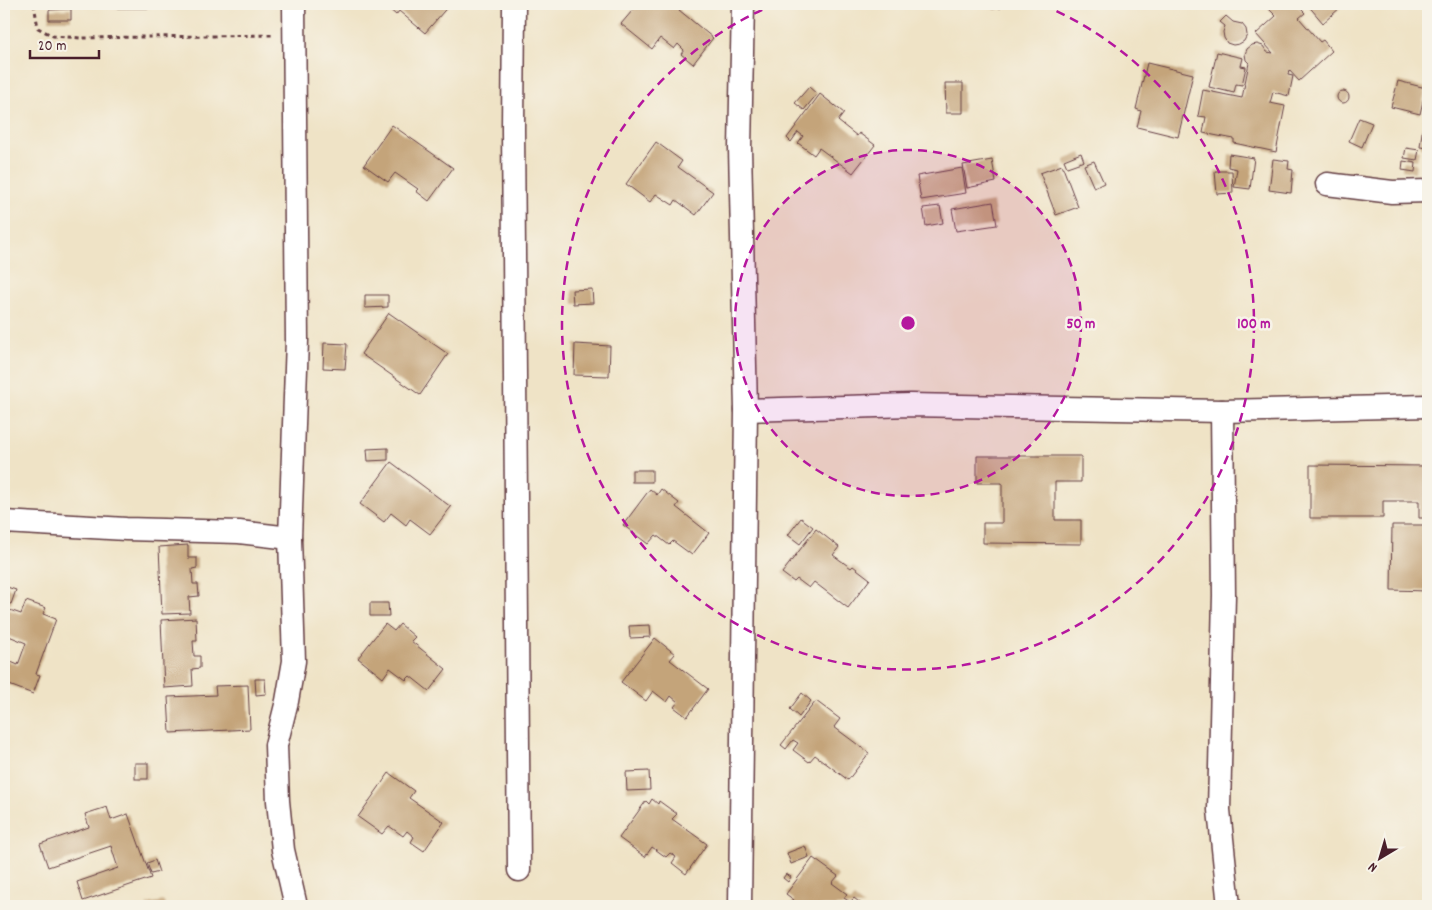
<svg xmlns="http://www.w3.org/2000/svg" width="1432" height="910" font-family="Dekko,sans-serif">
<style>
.building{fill:#c4a47a}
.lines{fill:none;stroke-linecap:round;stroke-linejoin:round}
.minor-casing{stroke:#633c42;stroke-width:25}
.path{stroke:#633c42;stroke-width:3;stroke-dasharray:4 4;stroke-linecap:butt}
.minor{stroke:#fff;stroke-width:22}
.ring{fill:none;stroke:#b5179e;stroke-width:2.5;stroke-dasharray:9 6}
.centre{fill:#b5179e;stroke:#f7f3e8;stroke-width:2.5}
.ring-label{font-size:15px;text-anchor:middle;font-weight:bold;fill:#b5179e;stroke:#f7f3e8;stroke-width:5;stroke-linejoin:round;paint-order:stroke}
</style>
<rect width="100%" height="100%" fill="#f7f3e8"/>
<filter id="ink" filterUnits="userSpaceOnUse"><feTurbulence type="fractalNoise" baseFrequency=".02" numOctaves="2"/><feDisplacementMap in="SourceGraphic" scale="10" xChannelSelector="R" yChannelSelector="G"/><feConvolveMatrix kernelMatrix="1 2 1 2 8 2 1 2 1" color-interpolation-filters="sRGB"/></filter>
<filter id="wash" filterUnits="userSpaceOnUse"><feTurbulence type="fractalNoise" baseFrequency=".0096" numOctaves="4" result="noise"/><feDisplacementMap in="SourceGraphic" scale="20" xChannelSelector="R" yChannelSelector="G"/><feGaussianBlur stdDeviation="1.12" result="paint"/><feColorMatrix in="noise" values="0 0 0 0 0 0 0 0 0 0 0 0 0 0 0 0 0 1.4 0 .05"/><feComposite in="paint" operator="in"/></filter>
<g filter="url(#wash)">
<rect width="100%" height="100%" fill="#efe3c6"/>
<g id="blocks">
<g class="building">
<rect x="114" y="4" width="35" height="4"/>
<path d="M392,4H450L425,33L399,11L396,15L388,8Z"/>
<path d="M638,4H684L679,10L713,38L693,64L681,54L684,50L678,44L674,49L660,38L652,49L621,24Z"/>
<path d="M991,4H1001V8L992,9Z"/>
<path d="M1275,4H1296L1305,13L1299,18L1320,42L1323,40L1332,51L1299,81L1289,70L1288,75L1293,76L1289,96L1273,92L1270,103L1285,106L1276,152L1234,143V139L1203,133L1206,117L1198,116L1203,90L1242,98L1249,63L1246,60L1245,54L1247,49L1252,45L1257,44L1263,46L1267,52L1273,53L1256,34L1276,16L1269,9Z"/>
<path d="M1307,4H1338L1341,7L1323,23Z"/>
<path d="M71,9V20H49V10Z"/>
<path d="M1226,16L1233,22L1242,24L1246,29L1247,35L1244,41L1239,44L1233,45L1227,43L1224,38L1223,32L1225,26L1220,22Z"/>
<path d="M1217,52L1243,58L1241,66L1246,67L1242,85L1236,84L1234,93L1209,87Z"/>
<path d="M1147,63L1193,74L1178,137L1137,127L1141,111L1136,109Z"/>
<path d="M1398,81L1426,88L1420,114L1391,107Z"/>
<path d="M945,83H963V113H946Z"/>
<path d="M809,87L817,94L804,110L795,103Z"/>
<circle cx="1343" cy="97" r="6"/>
<path d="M820,94L844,113L838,121L857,136L859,133L875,145L853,173L819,148L814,155L798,143L803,136L798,132L791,142L787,138Z"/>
<rect x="4" y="98" width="4" height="18"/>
<path d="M1425,111L1428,112V148L1420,147Z"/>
<path d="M1359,118L1372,123L1362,147L1349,141Z"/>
<path d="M392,125L453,168L429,201L416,191L418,189L395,173L388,182L364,165Z"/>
<path d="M656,142L682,161L678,167L713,192L696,215L676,200L673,205L656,194L650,202L626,184Z"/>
<path d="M1406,148L1419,150L1417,160L1404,158Z"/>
<path d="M1081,153L1084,161L1067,167L1064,160Z"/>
<path d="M1229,154L1254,158L1250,189L1234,187L1237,169L1228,167Z"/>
<path d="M1273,159L1289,161L1288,169L1293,170L1291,193L1269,190Z"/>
<path d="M992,160L996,182L967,188L963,165Z"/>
<path d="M1094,161L1104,183L1094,188L1084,165Z"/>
<path d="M1403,161L1416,163L1415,172L1402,170Z"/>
<path d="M1062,165L1078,207L1056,215L1040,173Z"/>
<path d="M962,168L966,193L921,200L917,176Z"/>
<path d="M1215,171H1232L1233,193L1217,194Z"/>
<path d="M993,202L997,225L956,231L952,209Z"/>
<path d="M940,206L943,223L926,226L923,208Z"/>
<path d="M592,289L593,303L573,304L572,290Z"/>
<path d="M365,295H388V307L365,308Z"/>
<path d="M389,313L448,354L420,395L361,354Z"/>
<path d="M324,343L347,344L345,369L323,368Z"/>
<path d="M575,344L610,346L609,376L574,375Z"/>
<path d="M388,448V460L368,461L367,449Z"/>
<path d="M977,456H1081V482H1055V520H1081V544L983,543V523H1002V483H977Z"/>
<path d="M391,462L451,507L430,534L410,519L406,525L391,513L384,522L360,504Z"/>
<path d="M1310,465L1428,466V518H1419V501H1383V518H1310Z"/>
<rect x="632" y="470" width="20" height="12"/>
<path d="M650,489L657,495L661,489L679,503L676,507L709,533L692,555L673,541L669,545L656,535L648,544L623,525Z"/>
<path d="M801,518L813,527L800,544L788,535Z"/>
<path d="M1392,525H1428V591L1391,590Z"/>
<path d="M816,529L839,547L833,555L851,568L853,566L870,579L848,608L814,582L809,588L797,579L794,582L782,573Z"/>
<path d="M188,545V558H197V568L192,569L193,584H198L199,596L189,597L190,613L162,614L159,547Z"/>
<path d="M4,586L16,590L11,604L4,602Z"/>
<path d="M26,601L46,608L43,614L56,619L36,674L40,675L33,694L4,683V659L18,665L26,643L4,634V608L21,614Z"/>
<path d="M370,603H388L389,616H370Z"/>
<path d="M196,618L197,641H193L194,656H200V668L192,669L193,686L164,688L161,620Z"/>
<path d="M385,624L394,631L400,624L415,637L411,641L446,669L429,691L410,676L406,680L390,668L383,678L358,658Z"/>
<path d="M650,625L651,637L630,638L629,626Z"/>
<path d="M655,638L675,654L670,660L708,689L687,717L674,707L678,702L671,696L667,702L653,691L646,701L621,682Z"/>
<path d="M255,679H265L266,694L256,695Z"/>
<path d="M248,685L250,729L170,733L168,697L216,695L215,686Z"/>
<path d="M802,693L811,701L799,717L790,709Z"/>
<path d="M816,701L840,719L834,727L869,753L848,780L815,755L809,762L793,750L798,743L793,740L786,749L781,745Z"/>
<rect x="135" y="763" width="13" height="16"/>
<path d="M649,771L650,790L627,791L626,772Z"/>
<path d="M389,773L414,791L409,798L444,822L424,851L411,842L414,837L407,831L403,836L389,826L382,834L358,817Z"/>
<path d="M652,799L658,804L659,801L677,814L672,819L707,844L686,874L672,863L676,857L670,853L666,857L652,847L645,857L619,838L646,801L649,804Z"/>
<path d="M107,807L111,820L128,814L151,878L83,901L77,882L118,868L111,846L48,867L40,844L89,827L85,814Z"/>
<path d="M805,846L809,857L791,864L787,853Z"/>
<path d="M813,858L838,876L832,883L847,894L844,898L850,902L854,898L864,906H790L794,900L786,894Z"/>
<path d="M155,860L159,872L151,874L147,863Z"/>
<path d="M786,874L791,877L788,882L783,878Z"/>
<path d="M164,901L165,906H147V904Z"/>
<rect x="505" y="902" width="8" height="4"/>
</g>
</g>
</g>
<g filter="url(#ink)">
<use href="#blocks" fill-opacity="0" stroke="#633c42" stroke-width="1"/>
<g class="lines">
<defs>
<g id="minor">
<path d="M294,4L297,340L290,538L294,661L287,701L276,745L278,801L283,850L296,906"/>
<path d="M514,4L513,129L519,870"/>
<path d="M1327,184L1392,192L1428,191"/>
<path d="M746,410L910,405L1222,411L1428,406"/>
<path d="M1222,411L1224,595L1219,810L1229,906"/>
<path d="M4,522L126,529L239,532L290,538"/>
<path d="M740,906L746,410L740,148L743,4"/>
</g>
</defs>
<use href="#minor" class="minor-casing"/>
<path class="path" d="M34,4L38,28L53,36L81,38L273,35"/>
<use href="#minor" class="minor"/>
</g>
</g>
<circle cx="908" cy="323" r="173" fill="#b5179e" fill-opacity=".12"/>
<g class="ring">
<circle cx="908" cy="323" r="173"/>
<path d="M1043 5A346 346 0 1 1 773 5"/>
</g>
<circle cx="908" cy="323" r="8" class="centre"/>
<g class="ring-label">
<text x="1081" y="328">50 m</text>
<text x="1254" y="328">100 m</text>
</g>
<rect width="1432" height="910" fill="none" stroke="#f7f3e8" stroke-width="20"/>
<g transform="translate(1380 858) rotate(218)" stroke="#f7f3e8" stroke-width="4" paint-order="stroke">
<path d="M0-4L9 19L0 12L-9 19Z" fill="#4a1f2b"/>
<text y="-8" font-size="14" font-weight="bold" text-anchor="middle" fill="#4a1f2b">N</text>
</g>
<path d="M30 50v8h69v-8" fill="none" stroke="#4a1f2b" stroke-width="2.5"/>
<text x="38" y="50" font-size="15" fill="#4a1f2b" stroke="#f7f3e8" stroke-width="4" paint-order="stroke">20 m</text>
</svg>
